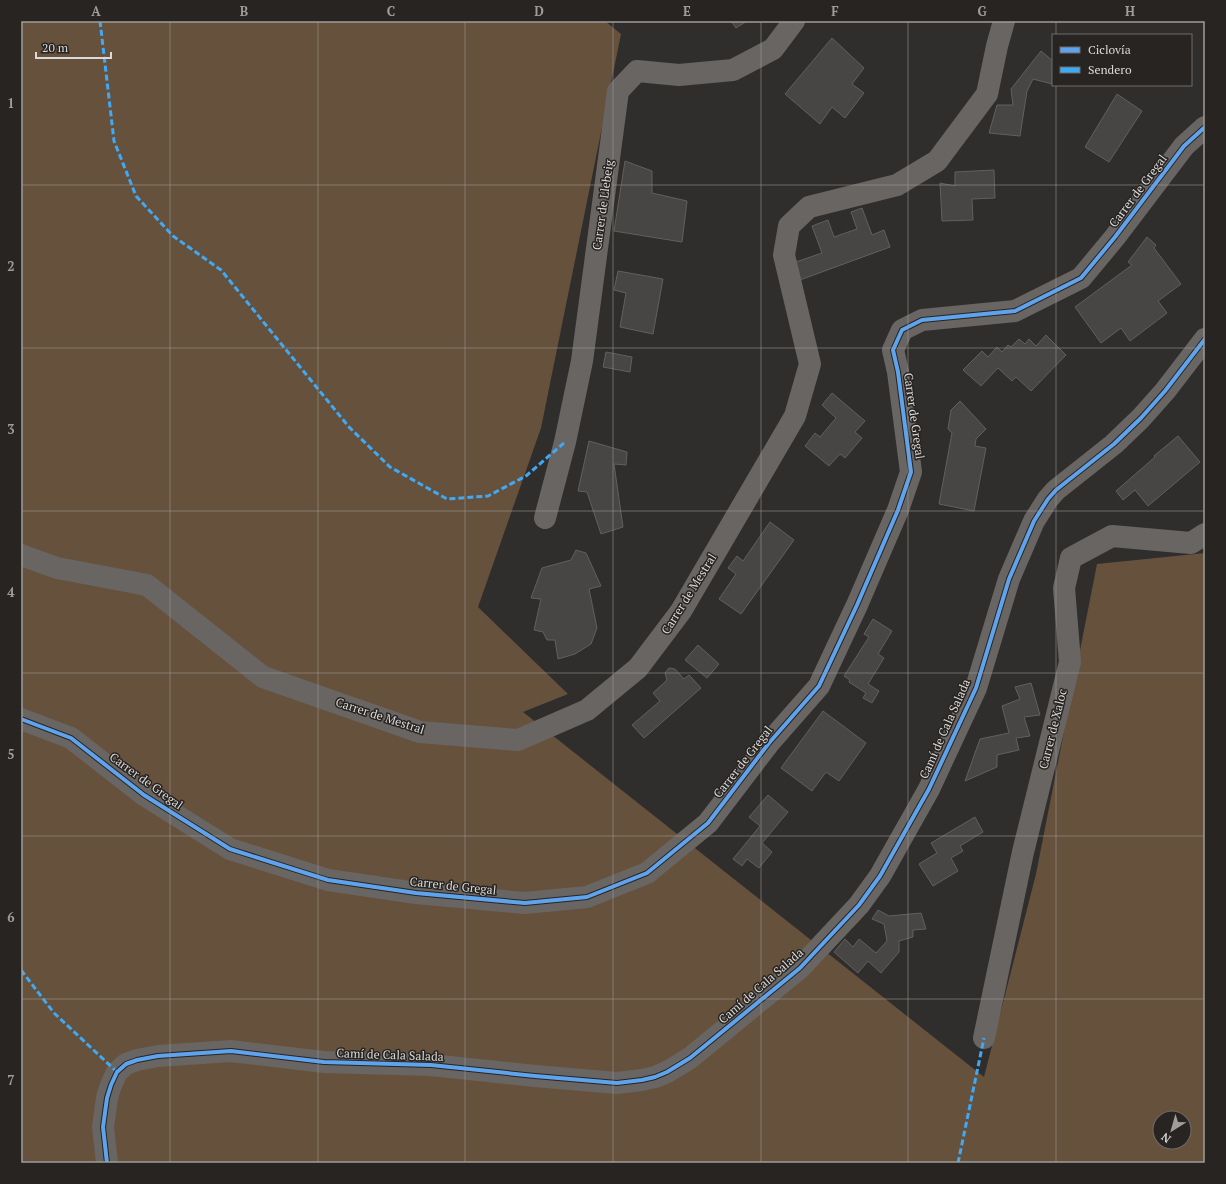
<svg xmlns="http://www.w3.org/2000/svg" width="1226" height="1184" font-family="'PT Serif',serif">
<style>
.forest{fill:#66513c;fill-rule:evenodd}
.building{fill:#484645;stroke:#62605f}
.lines{fill:none;stroke-linecap:round;stroke-linejoin:round}
.minor{stroke:#696562;stroke-width:22}
.quiet{stroke:#3fa9f5;stroke-width:3;stroke-dasharray:6 3;stroke-linecap:butt}
.cycleway-casing{stroke:#272422;stroke-width:6}
.cycleway{stroke:#60a3ed;stroke-width:4}
.grid{fill:none;stroke:#9f9d9b;stroke-width:1;stroke-opacity:0.55}
.labels{text-anchor:middle;stroke-width:3;stroke-linejoin:round;paint-order:stroke}
.street-label{font-size:12px;fill:#dbd9d7;stroke:#272422}
.neatline{fill:none;stroke:#9f9d9b;stroke-width:1.5}
.grid-label{font-size:13px;text-anchor:middle;font-weight:bold;fill:#9f9d9b}
</style>
<rect width="100%" height="100%" fill="#302e2c"/>
<path class="forest" d="M21,21H605L621,34L541,428L478,607L568,694L523,712L984,1077L1036,874L1097,564L1205,553V1163H21ZM1160,1118H1184V1142H1160Z"/>
<g class="building">
<path d="M731,21H747L736,28Z"/>
<path d="M832,38L864,68L852,84L864,93L845,118L832,107L820,124L785,94Z"/>
<path d="M1041,51L1053,61L1052,84L1033,79L1027,91L1020,136L989,133L997,105H1013L1011,89Z"/>
<path d="M1117,94L1142,111L1109,162L1085,147Z"/>
<path d="M625,161L652,171V193L687,201L682,242L614,231Z"/>
<path d="M994,170L995,198L972,199L973,220L942,221L940,183L955,186V172Z"/>
<path d="M862,208L872,235L884,230L890,247L800,280L793,263L822,253L812,226L828,220L834,237L857,229L851,212Z"/>
<path d="M1147,237L1156,245L1154,248L1181,284L1158,301L1167,313L1130,341L1121,328L1101,343L1075,307L1132,265L1128,262Z"/>
<path d="M618,271L663,279L653,334L620,327L626,293L614,290Z"/>
<path d="M1046,335L1066,355L1031,391L1016,377L1012,381L998,368L981,386L963,370L982,351L988,357L997,347L1002,352L1008,345L1011,347L1019,339L1025,344L1029,339L1036,346Z"/>
<path d="M606,352L632,357L630,372L603,367Z"/>
<path d="M832,393L865,421L855,432L862,438L845,458L840,454L829,466L805,446L815,433L820,437L836,418L822,405Z"/>
<path d="M960,401L986,429L976,439L975,446L986,448L974,511L939,504L952,433L948,429L951,410Z"/>
<path d="M1178,436L1200,462L1148,506L1135,490L1123,500L1116,491L1155,457L1154,456Z"/>
<path d="M589,441L627,452L626,465L614,464L623,527L601,534L587,492L578,491Z"/>
<path d="M770,522L794,540L741,614L719,599L736,574L728,568L737,556L743,561Z"/>
<path d="M576,550L586,553L601,586L589,589L597,628L591,644L575,654L558,659L555,640H547L543,632L534,630L541,599L531,598L542,568L571,560Z"/>
<path d="M873,619L892,631L878,654L884,658L868,684L879,691L872,703L863,698L866,693L849,682L850,680L844,676L869,637L864,634Z"/>
<path d="M698,645L719,664L707,678L685,660Z"/>
<path d="M669,668L675,669L684,679L689,675L701,688L644,738L632,725L660,701L653,693L667,680L665,673Z"/>
<path d="M1031,683L1040,715L1024,717L1030,736L1016,738L1019,750L997,755V767L965,781L980,739L1009,733L1002,706L1020,699L1015,687Z"/>
<path d="M823,711L866,743L839,781L826,772L812,791L781,768Z"/>
<path d="M768,795L788,812L762,843L772,852L759,868L747,859L742,866L733,859L760,826L749,817Z"/>
<path d="M975,817L983,832L960,846L963,851L951,858L958,871L933,886L919,864L937,853L931,843Z"/>
<path d="M878,910L889,916L921,913L926,929L913,930V937L899,941V952L881,973L868,961L858,973L834,952L845,939L853,947L859,939L876,953L887,941L884,924L872,919Z"/>
</g>
<g class="lines">
<g class="minor">
<path d="M545,518L565,442L582,361L618,91L637,71L679,75L733,70L773,49L794,21"/>
<path d="M21,555L57,568L147,585L263,677L420,732L518,740L587,710L638,668L681,611L795,416L810,364L784,255L789,226L809,207L897,185L937,161L987,94L997,46L1004,21"/>
<path d="M21,719L71,738L144,795L230,849L328,880L416,893L525,903L587,897L647,873L708,823L769,743L819,686L857,605L898,510L911,472L898,372L893,350L902,330L922,320L1015,311L1081,278L1115,237L1184,146L1205,127"/>
<path d="M984,1038L1023,852L1070,662L1064,588L1071,558L1112,536L1191,543L1205,534"/>
<path d="M107,1163L103,1127L107,1098L111,1085L117,1072L126,1064L137,1060L158,1056L231,1051L324,1062L431,1065L535,1076L617,1083L642,1080L655,1077L667,1072L690,1058L800,968L859,905L880,876L929,789L976,688L1009,579L1034,521L1048,499L1056,490L1114,444L1141,418L1165,391L1205,339"/>
</g>
<g class="quiet">
<path d="M100,21L114,141L136,196L173,236L221,270L349,427L390,467L447,499L488,496L526,476L565,442"/>
<path d="M21,970L54,1013L117,1072"/>
<path d="M958,1163L984,1038"/>
</g>
<defs>
<g id="cycleway">
<path d="M21,719L71,738L144,795L230,849L328,880L416,893L525,903L587,897L647,873L708,823L769,743L819,686L857,605L898,510L911,472L898,372L893,350L902,330L922,320L1015,311L1081,278L1115,237L1184,146L1205,127"/>
<path d="M107,1163L103,1127L107,1098L111,1085L117,1072L126,1064L137,1060L158,1056L231,1051L324,1062L431,1065L535,1076L617,1083L642,1080L655,1077L667,1072L690,1058L800,968L859,905L880,876L929,789L976,688L1009,579L1034,521L1048,499L1056,490L1114,444L1141,418L1165,391L1205,339"/>
</g>
</defs>
<use href="#cycleway" class="cycleway-casing"/>
<use href="#cycleway" class="cycleway"/>
</g>
<path class="grid" d="M170,21V1163M318,21V1163M465,21V1163M613,21V1163M761,21V1163M908,21V1163M1056,21V35M1056,85V1163M21,185H1205M21,348H1205M21,511H1205M21,673H1205M21,836H1205M21,999H1205"/>
<g class="labels">
<g class="street-label">
<text transform="translate(1138 191) rotate(-53)" y="4">Carrer de Gregal</text>
<text transform="translate(603 205) rotate(-82)" y="4">Carrer de Llebeig</text>
<text transform="translate(914 416) rotate(82)" y="4">Carrer de Gregal</text>
<text transform="translate(689 594) rotate(-58)" y="4">Carrer de Mestral</text>
<text transform="translate(380 716) rotate(18)" y="4">Carrer de Mestral</text>
<text transform="translate(945 729) rotate(-66)" y="4">Camí de Cala Salada</text>
<text transform="translate(1053 729) rotate(-76)" y="4">Carrer de Xaloc</text>
<text transform="translate(743 762) rotate(-52)" y="4">Carrer de Gregal</text>
<text transform="translate(146 781) rotate(36)" y="4">Carrer de Gregal</text>
<text transform="translate(453 886) rotate(6)" y="4">Carrer de Gregal</text>
<text transform="translate(761 986) rotate(-41)" y="4">Camí de Cala Salada</text>
<text transform="translate(390 1055) rotate(2)" y="4">Camí de Cala Salada</text>
</g>
</g>
<rect width="1226" height="1184" fill="none" stroke="#272422" stroke-width="44"/>
<rect x="1052" y="34" width="140" height="52" fill="#272422" stroke="#6f6c6a"/>
<rect x="1060" y="47" width="20" height="6" fill="#60a3ed" stroke="#6f6c6a"/>
<text x="1088" y="54" font-size="12" fill="#dbd9d7">Ciclovía</text>
<rect x="1060" y="67" width="20" height="6" fill="#3fa9f5" stroke="#6f6c6a"/>
<text x="1088" y="74" font-size="12" fill="#dbd9d7">Sendero</text>
<g transform="translate(1172 1130) rotate(217)"><circle r="19" fill="#272422" stroke="#6f6c6a"/>
<path d="M0-3L7 15L0 10L-7 15Z" fill="#9f9d9b"/>
<text y="-6" font-size="11" font-weight="bold" text-anchor="middle" fill="#dbd9d7">N</text>
</g>
<path d="M36 52v6h75v-6" fill="none" stroke="#dbd9d7" stroke-width="2"/>
<text x="42" y="52" font-size="12" fill="#dbd9d7" stroke="#272422" stroke-width="3" paint-order="stroke">20 m</text>
<rect x="22" y="22" width="1182" height="1140" class="neatline"/>
<g class="grid-label">
<text x="96" y="16">A</text>
<text x="244" y="16">B</text>
<text x="391" y="16">C</text>
<text x="539" y="16">D</text>
<text x="687" y="16">E</text>
<text x="835" y="16">F</text>
<text x="982" y="16">G</text>
<text x="1130" y="16">H</text>
<text x="11" y="108">1</text>
<text x="11" y="271">2</text>
<text x="11" y="434">3</text>
<text x="11" y="597">4</text>
<text x="11" y="759">5</text>
<text x="11" y="922">6</text>
<text x="11" y="1085">7</text>
</g>
</svg>
